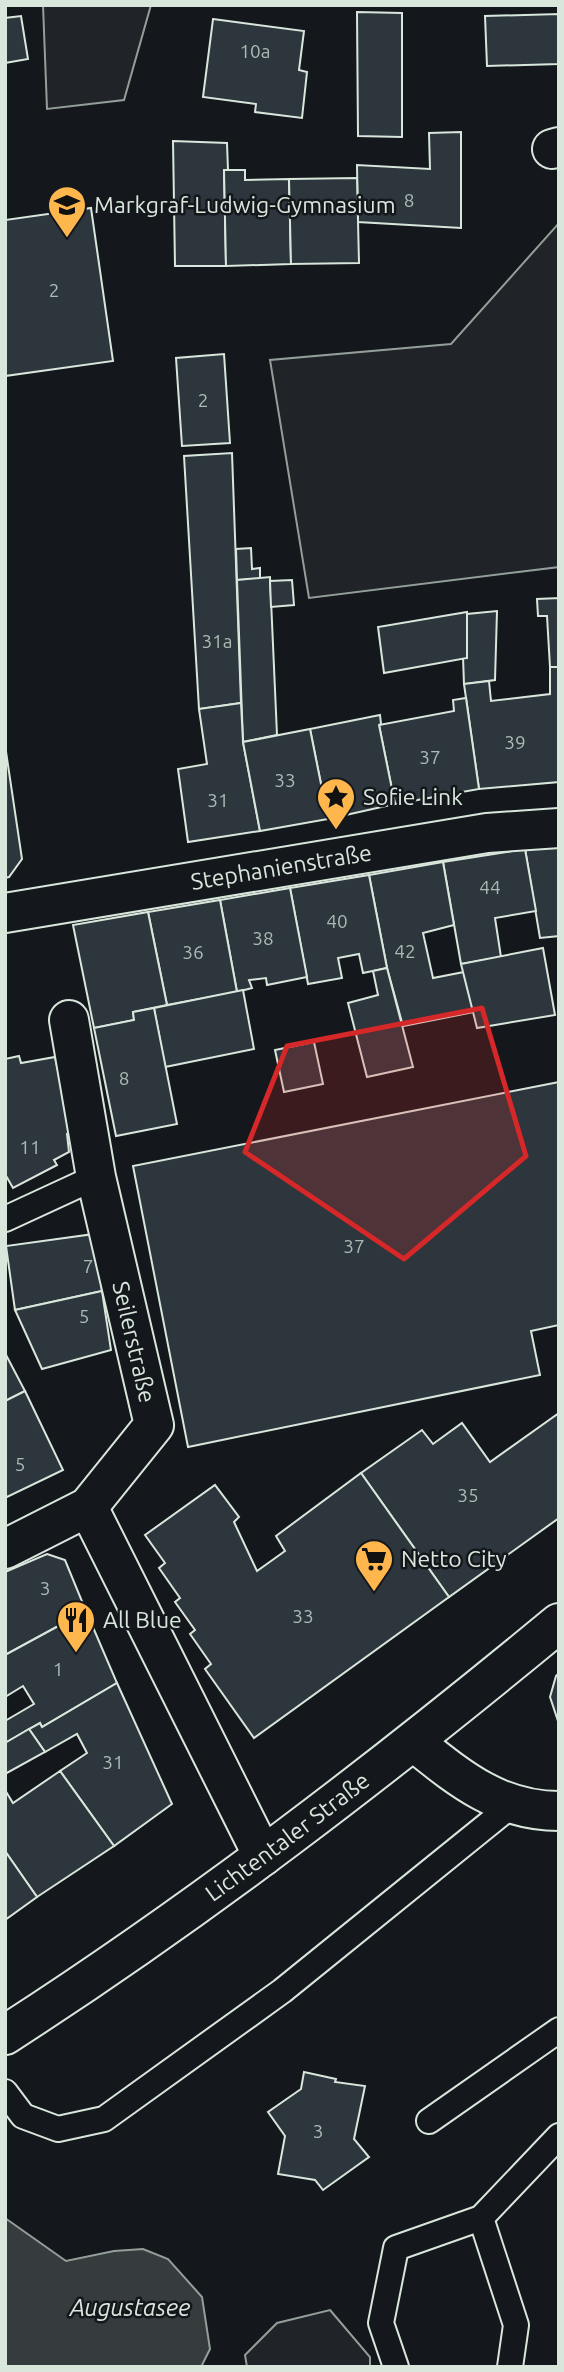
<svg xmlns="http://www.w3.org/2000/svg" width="564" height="2372" font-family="Ubuntu,sans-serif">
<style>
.green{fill:#202428;stroke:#939e99;stroke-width:2}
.water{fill:#363b3e;stroke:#939e99;stroke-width:2}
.building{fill:#2c363c;stroke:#d8e6dc;stroke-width:2}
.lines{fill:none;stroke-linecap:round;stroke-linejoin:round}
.service-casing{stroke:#d8e6dc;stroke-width:28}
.minor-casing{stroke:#d8e6dc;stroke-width:42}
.service{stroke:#14181c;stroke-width:24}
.minor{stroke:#14181c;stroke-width:38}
.marked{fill:#d62828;fill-opacity:0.2;stroke:#d62828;stroke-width:5;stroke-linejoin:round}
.labels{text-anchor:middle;stroke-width:5;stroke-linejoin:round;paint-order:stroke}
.number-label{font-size:19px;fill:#adbab4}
.poi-label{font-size:23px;fill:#d8e6dc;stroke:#14181c;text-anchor:start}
.street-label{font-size:23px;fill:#d8e6dc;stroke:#14181c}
.water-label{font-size:24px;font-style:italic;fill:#d8e6dc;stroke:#14181c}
</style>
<rect width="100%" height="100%" fill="#14181c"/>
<g class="green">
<path d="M43,5H151L124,100L47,109Z"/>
<path d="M559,223V567L309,598L270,360L451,344Z"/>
<path d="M330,2310L370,2357V2367H247L245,2355L277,2323Z"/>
</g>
<path class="water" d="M5,2218L66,2261L114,2251L143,2249L168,2259L202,2297L210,2349L201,2367H5Z"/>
<g class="building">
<path d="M357,12L402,13V137L358,136Z"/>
<path d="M559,14V64L487,66L485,16Z"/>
<path d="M21,16L28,59L5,63V18Z"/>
<path d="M213,19L304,31L299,70L307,72L302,118L255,112L256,104L203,97Z"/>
<path d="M461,132V228L358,222L357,165L430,169L429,133Z"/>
<path d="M173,141L227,143L228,170H224L226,266H175Z"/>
<path d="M224,170H245V180L289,179L291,264L226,266Z"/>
<path d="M357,178L359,263L291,264L289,179Z"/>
<path d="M91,208L113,361L5,376V220Z"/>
<path d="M224,354L230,443L182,446L176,358Z"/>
<path d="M232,453L241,703L199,709L184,456Z"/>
<path d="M251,548L252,569L260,568V579L237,580L236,549Z"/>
<path d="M270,577L277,735L243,742L237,580Z"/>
<path d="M292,580L294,605L271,607L270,581Z"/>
<path d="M559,598V667H550L547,616H538L537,599Z"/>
<path d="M497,611L495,680L464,684L463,657L467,658V614Z"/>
<path d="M467,612V658L384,673L378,627Z"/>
<path d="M550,667H559V782L479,789L464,684L489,681L491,701L550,694Z"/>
<path d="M466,698L479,789L395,804L379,725L454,711L453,700Z"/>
<path d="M241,703L243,742L260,831L188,842L178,769L207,764L199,709Z"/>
<path d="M380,715L381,724L379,725L395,804L328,819L310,729Z"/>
<path d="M310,729L328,819L260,831L243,742Z"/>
<path d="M5,745L22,859L9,877L5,878Z"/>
<path d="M559,847V936L540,938L525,849Z"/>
<path d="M525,849L536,911L495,918L501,957L461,964L443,862Z"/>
<path d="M443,862L454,925L423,933L433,978L464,972L474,1012L403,1026L387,968L369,875Z"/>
<path d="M369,875L387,968L363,973L359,954L338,958L342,978L308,984L290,888Z"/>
<path d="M290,888L307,977L267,985L266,978L249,980L252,988L237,992L220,900Z"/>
<path d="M220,900L237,992L167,1005L148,912Z"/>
<path d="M148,912L167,1005L133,1012L134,1020L94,1028L73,925Z"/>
<path d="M543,948L555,1015L477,1028L461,964Z"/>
<path d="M387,968L413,1067L367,1077L348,1003L378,995L373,971Z"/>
<path d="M243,990L254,1049L165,1067L154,1008Z"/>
<path d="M154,1008L177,1124L116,1136L94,1028L134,1020L133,1012Z"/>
<path d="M314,1042L323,1084L284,1092L275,1050Z"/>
<path d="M19,1056L21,1063L55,1057L72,1132L67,1134L69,1152L54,1160L57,1165L13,1188L5,1174V1059Z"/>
<path d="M559,1082V1325L531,1331L540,1375L188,1447L133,1166Z"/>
<path d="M94,1234L102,1291L15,1310L6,1246Z"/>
<path d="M102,1291L111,1350L42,1369L15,1310Z"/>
<path d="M5,1353L25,1391L5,1401Z"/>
<path d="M25,1391L63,1470L7,1497L5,1494V1401Z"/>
<path d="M559,1413V1518L449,1597L361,1473L422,1430L433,1444L462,1423L490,1462Z"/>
<path d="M361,1473L449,1597L254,1738L205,1669L211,1664L190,1634L195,1630L175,1602L180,1598L159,1568L165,1563L145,1535L215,1485L239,1517L234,1522L257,1571L285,1551L276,1536Z"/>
<path d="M47,1554L65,1560L86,1611L5,1655V1572Z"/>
<path d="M86,1611L117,1683L42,1727L40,1723L5,1743V1721L34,1704L23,1686L5,1697V1655Z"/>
<path d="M559,1673V1724L550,1697L556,1676Z"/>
<path d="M117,1683L172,1804L114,1846L60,1771L87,1753L77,1734L45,1752L29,1729L40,1723L42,1727Z"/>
<path d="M29,1729L45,1752L5,1774V1743Z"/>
<path d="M60,1771L114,1846L37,1897L5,1851V1790L13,1803Z"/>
<path d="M5,1851L37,1897L5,1920Z"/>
<path d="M304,2072L336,2079L335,2082L365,2086L354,2139L369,2157L323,2190L315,2180L278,2174L285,2136L268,2112L301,2089Z"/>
</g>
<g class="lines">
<defs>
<g id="service">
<path d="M5,1219L96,1177"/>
<path d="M5,2092L23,2116L58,2129L104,2119L282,1991L512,1805"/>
<path d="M429,2121L559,2030"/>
<path d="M481,2218L516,2325L510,2367"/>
<path d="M396,2367L381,2323L396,2248L481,2218L559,2136"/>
</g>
<g id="minor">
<path d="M552,149L559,147"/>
<path id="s1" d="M5,913L487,833L559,828"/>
<path d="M88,1507L263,1856"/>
<path d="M5,1549L88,1507L154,1425L96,1177L69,1020"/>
<path d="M414,1742C459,1778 498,1811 559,1811"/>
<path id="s2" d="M5,2035C199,1910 381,1770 559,1623"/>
</g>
</defs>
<use href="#service" class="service-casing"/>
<use href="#minor" class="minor-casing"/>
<use href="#service" class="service"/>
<use href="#minor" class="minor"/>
</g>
<path class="marked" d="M482,1008L526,1156L404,1259L245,1152L287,1046Z"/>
<defs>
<symbol id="school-pin" viewBox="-11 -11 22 30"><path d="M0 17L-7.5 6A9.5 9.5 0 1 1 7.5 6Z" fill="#ffb74d" stroke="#14181c"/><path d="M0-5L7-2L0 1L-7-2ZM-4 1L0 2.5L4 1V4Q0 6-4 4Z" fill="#111"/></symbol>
<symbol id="sight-pin" viewBox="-11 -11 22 30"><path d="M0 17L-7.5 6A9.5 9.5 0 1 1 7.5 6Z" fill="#ffb74d" stroke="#14181c"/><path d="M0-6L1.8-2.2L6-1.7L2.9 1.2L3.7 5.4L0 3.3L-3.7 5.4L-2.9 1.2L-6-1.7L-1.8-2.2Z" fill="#111"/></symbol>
<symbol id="supermarket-pin" viewBox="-11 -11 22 30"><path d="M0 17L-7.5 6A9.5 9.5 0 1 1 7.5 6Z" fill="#ffb74d" stroke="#14181c"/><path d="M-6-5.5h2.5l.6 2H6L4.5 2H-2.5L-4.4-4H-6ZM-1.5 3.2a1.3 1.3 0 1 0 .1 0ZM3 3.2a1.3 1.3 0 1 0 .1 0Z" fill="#111"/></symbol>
<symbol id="restaurant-pin" viewBox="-11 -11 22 30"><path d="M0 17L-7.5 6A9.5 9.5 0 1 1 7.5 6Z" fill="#ffb74d" stroke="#14181c"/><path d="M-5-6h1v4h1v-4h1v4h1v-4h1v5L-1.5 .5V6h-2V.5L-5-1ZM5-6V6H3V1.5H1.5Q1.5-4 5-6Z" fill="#111"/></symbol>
</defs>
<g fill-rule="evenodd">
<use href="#school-pin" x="45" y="183" width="44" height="60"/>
<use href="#sight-pin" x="314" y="775" width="44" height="60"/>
<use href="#supermarket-pin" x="352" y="1537" width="44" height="60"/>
<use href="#restaurant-pin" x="54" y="1598" width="44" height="60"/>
</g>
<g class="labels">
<g class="number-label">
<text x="255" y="58">10a</text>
<text x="409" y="207">8</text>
<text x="54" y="297">2</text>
<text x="203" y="407">2</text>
<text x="217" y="648">31a</text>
<text x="515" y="749">39</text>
<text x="430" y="764">37</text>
<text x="285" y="787">33</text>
<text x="218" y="807">31</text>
<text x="490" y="894">44</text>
<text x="337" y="928">40</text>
<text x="263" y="945">38</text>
<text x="405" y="958">42</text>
<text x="193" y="959">36</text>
<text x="124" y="1085">8</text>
<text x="30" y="1154">11</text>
<text x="354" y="1253">37</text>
<text x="88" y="1273">7</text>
<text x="84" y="1323">5</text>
<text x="20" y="1471">5</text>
<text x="468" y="1502">35</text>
<text x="45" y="1595">3</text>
<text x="303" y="1623">33</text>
<text x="58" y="1676">1</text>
<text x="113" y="1769">31</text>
<text x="318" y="2138">3</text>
</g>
<g class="poi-label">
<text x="94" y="213">Markgraf-Ludwig-Gymnasium</text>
<text x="363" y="805">Sofie Link</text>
<text x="401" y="1567">Netto City</text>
<text x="103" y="1628">All Blue</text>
</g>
<g class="street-label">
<text dy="8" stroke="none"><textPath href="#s1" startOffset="280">Stephanienstraße</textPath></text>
<text transform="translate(134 1342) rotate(77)" y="8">Seilerstraße</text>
<text dy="8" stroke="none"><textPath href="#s2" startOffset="345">Lichtentaler Straße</textPath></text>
</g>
<g class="water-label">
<text x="130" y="2316">Augustasee</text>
</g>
</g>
<rect width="564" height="2372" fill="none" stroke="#d8e6dc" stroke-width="14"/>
</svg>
